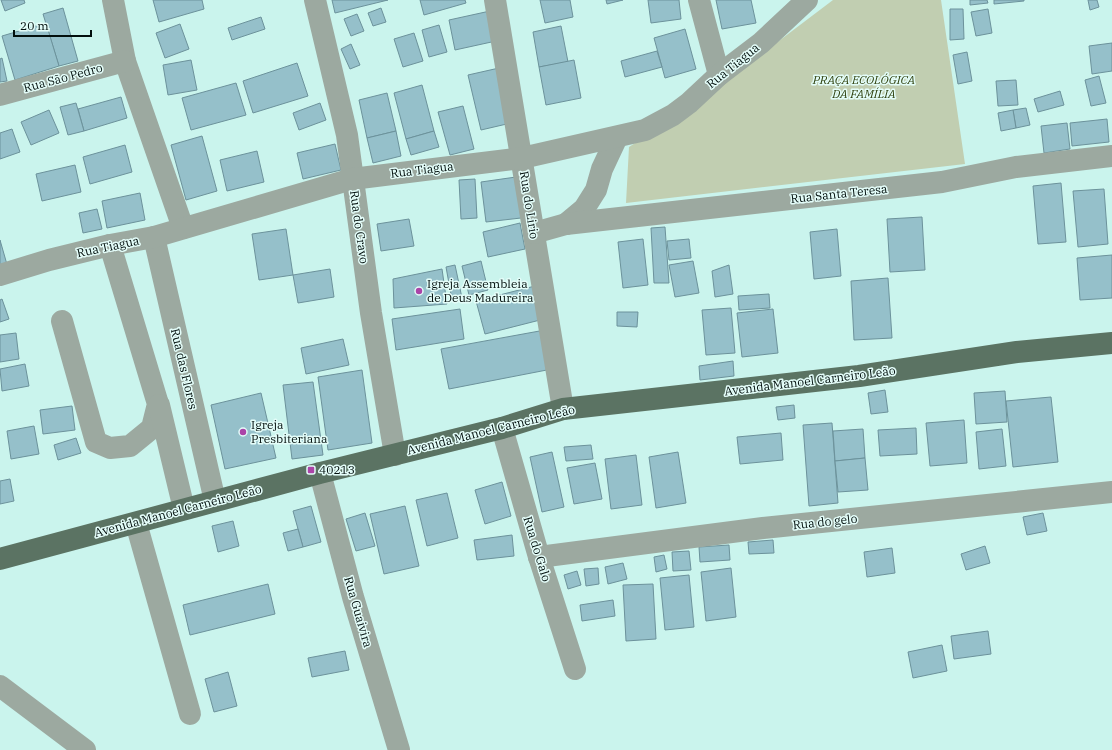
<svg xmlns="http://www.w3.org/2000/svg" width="1112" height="750" font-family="'IBM Plex Serif',serif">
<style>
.green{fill:#c1ceb1}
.building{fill:#95c0ca;stroke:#6c929b}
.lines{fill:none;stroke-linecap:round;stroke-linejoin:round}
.minor{stroke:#9ca9a0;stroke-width:22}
.major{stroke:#5b7363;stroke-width:22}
.poi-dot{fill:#ab44a8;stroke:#e4fdf9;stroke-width:1.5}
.labels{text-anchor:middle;stroke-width:3;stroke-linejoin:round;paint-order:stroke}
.street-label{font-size:12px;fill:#020f0d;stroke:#e4fdf9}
.park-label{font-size:12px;font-style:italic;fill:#2f410e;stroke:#e4fdf9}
.poi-label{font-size:12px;fill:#020f0d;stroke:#e4fdf9;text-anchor:start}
</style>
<rect width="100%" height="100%" fill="#caf4ed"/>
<path class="green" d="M833,0H941L965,164L626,203L629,147L697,103Z"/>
<g class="building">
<path d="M1,0H24L25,3L5,11Z"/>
<path d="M153,0H202L204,9L159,22Z"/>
<path d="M332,0H388L335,13Z"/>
<path d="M420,0H465L466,3L424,15Z"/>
<path d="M540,0H570L573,17L545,23Z"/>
<path d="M606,0H623L607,4Z"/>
<path d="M648,0H679L681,19L651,23Z"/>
<path d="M716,0H751L756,23L722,29Z"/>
<path d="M970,0H987L988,3L970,5Z"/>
<path d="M994,0H1024V1L994,4Z"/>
<path d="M1088,0H1097L1099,7L1090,10Z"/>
<path d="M63,8L78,61L59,66L43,14Z"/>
<path d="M381,8L386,22L373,26L368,13Z"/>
<path d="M950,9H963L964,39L950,40Z"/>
<path d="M988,9L992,33L976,36L971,12Z"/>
<path d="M490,11L496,41L455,50L449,20Z"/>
<path d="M357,14L364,31L351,36L344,19Z"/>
<path d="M261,17L265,29L232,40L228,28Z"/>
<path d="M46,23L59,66L15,80L2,36Z"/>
<path d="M180,24L189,49L165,58L156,33Z"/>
<path d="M439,25L447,52L429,57L422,30Z"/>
<path d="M561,26L568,62L539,67L533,32Z"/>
<path d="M685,29L696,69L665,78L654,38Z"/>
<path d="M414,33L423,61L403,67L394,39Z"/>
<path d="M1112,43V71L1092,74L1089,46Z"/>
<path d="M351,44L360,65L350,69L341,49Z"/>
<path d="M657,51L662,67L625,77L621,61Z"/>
<path d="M967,52L972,81L958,84L953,55Z"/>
<path d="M2,58L7,81L0,82V59Z"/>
<path d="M191,60L197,90L168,95L163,65Z"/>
<path d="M574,60L581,98L546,105L539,67Z"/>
<path d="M297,63L308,96L253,113L243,81Z"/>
<path d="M499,68L511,123L481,130L468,75Z"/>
<path d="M1099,76L1106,103L1091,106L1085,80Z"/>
<path d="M1016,80L1018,105L998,106L996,81Z"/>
<path d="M236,83L246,115L191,130L182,98Z"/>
<path d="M422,85L434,131L406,139L394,93Z"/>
<path d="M1060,91L1064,105L1038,112L1034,99Z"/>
<path d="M387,93L396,131L367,138L359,100Z"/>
<path d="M121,97L127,118L84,131L78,109Z"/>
<path d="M76,103L84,131L68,135L60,107Z"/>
<path d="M320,103L326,120L299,130L293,113Z"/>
<path d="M463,106L474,149L450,155L438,112Z"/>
<path d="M1026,108L1030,125L1016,128L1013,110Z"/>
<path d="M49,110L59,133L31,145L21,122Z"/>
<path d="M1013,110L1016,128L1001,131L998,113Z"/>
<path d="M1107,119L1109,142L1072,146L1070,123Z"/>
<path d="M1067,123L1070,149L1044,153L1041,126Z"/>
<path d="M12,129L20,152L0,159V133Z"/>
<path d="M396,131L401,156L373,163L367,138Z"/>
<path d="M434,131L439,147L411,155L406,139Z"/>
<path d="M202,136L217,191L186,200L171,145Z"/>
<path d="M335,144L341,170L303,179L297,153Z"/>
<path d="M125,145L132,172L90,184L83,157Z"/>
<path d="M257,151L264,182L227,191L220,160Z"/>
<path d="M75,165L81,192L42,201L36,174Z"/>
<path d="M516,177L521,218L486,222L481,182Z"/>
<path d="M475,179L477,218L461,219L459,180Z"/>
<path d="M1061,183L1066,242L1038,244L1033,186Z"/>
<path d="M1104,189L1108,244L1078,247L1073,191Z"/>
<path d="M140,193L145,220L107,228L102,201Z"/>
<path d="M97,209L102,229L83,233L79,213Z"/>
<path d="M922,217L925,270L890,272L887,219Z"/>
<path d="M409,219L414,246L381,251L377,224Z"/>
<path d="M520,223L525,249L488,257L483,232Z"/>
<path d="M665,227L669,283H654L651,228Z"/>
<path d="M286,229L293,275L259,280L252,234Z"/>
<path d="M837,229L841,276L814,279L810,232Z"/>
<path d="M643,239L648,285L623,288L618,242Z"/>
<path d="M689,239L691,258L669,260L667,241Z"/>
<path d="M0,240L8,268L0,271Z"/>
<path d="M1112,255V298L1080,300L1077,258Z"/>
<path d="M481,261L488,290L469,295L462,266Z"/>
<path d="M693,261L699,293L675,297L669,265Z"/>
<path d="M455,265L462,298L452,300L446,267Z"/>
<path d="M729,265L733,294L715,297L712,271Z"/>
<path d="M330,269L334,297L298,303L293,275Z"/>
<path d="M442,269L447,304L394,308L393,279Z"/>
<path d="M888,278L892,338L854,340L851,281Z"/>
<path d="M535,286L544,319L485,334L476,301Z"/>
<path d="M769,294L770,308L739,310L738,296Z"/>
<path d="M2,299L9,319L0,322V300Z"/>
<path d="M731,308L735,353L706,355L702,310Z"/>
<path d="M460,309L464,339L396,350L392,319Z"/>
<path d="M773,309L778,353L742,357L737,313Z"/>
<path d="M617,312H638L637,327L617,326Z"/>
<path d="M545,330L552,369L449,389L441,349Z"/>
<path d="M16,333L19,359L0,362V335Z"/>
<path d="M343,339L349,365L306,374L301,348Z"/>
<path d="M733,361L734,376L700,380L699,366Z"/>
<path d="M25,364L29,386L2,391L0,369Z"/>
<path d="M362,370L372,443L328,450L318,377Z"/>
<path d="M313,382L323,455L292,459L283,385Z"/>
<path d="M885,390L888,412L871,414L868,393Z"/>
<path d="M1005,391L1007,422L976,424L974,393Z"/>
<path d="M261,393L276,458L225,469L211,405Z"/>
<path d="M1051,397L1058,462L1013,467L1006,401Z"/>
<path d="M794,405L795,418L778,420L776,407Z"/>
<path d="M72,406L75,430L43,434L40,410Z"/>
<path d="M964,420L967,463L930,466L926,423Z"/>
<path d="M832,423L838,503L809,506L803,425Z"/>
<path d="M34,426L39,454L11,459L7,431Z"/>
<path d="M916,428L917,454L880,456L878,430Z"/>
<path d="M863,429L865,458L835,461L833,431Z"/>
<path d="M1002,429L1006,466L979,469L976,432Z"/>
<path d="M781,433L783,460L740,464L737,437Z"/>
<path d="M76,438L81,453L58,460L54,445Z"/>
<path d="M591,445L593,459L566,461L564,447Z"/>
<path d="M552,452L564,507L542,512L530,457Z"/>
<path d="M678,452L686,503L656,508L649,457Z"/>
<path d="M636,455L642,505L611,509L605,459Z"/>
<path d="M865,458L868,490L838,492L835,461Z"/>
<path d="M595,463L602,499L574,504L567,468Z"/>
<path d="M10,479L14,501L0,504V481Z"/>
<path d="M502,482L511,516L485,524L475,490Z"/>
<path d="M447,493L458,538L427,546L416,500Z"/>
<path d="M311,506L321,542L303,547L293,511Z"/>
<path d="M405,506L419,566L384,574L370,514Z"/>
<path d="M365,513L375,546L356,551L346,519Z"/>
<path d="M1043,513L1047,531L1027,535L1023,517Z"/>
<path d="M233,521L239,546L218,552L212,526Z"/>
<path d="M298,529L303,547L288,551L283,533Z"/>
<path d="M512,535L514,556L477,560L474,540Z"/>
<path d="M773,540L774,553L749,554L748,542Z"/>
<path d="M729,545L730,560L700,562L699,547Z"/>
<path d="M985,546L990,563L966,570L961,554Z"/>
<path d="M892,548L895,573L867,577L864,552Z"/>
<path d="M689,551L691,570L673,571L672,552Z"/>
<path d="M664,555L667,569L656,572L654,557Z"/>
<path d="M623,563L627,579L608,584L605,567Z"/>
<path d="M598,568L599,584L586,586L584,569Z"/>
<path d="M731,568L736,617L706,621L701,572Z"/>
<path d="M577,571L581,585L568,589L564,575Z"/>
<path d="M689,575L694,627L665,630L660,578Z"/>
<path d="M268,584L275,614L190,635L183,605Z"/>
<path d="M653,584L656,639L626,641L623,585Z"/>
<path d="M613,600L615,616L582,621L580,605Z"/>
<path d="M988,631L991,654L954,659L951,636Z"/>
<path d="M942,645L947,671L913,678L908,652Z"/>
<path d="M345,651L349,670L312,677L308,658Z"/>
<path d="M228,672L237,706L214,712L205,679Z"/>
</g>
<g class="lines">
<g class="minor">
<path d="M113,0L125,61L183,228"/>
<path d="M315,0L347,135L371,313L395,455"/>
<path d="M495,0L563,409"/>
<path d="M699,0L719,75"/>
<path d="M0,95L125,61"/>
<path d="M566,224L584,209L596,190L602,169L617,137"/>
<path d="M534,233L566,224L942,182L1016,167L1112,156"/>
<path d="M154,237L215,501"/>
<path d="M0,275L49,260L110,245L154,237L352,179L522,158L645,130L673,115L689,103L719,75L761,43L807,0"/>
<path d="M62,321L96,442L110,448L130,446L152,428L158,404L110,245"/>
<path d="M159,405L184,509"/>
<path d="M502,428L539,557L575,669"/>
<path d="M320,473L353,597L399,750"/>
<path d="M136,523L190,714"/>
<path d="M539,557L763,528L1112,492"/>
<path d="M0,686L85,750"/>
</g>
<path class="major" d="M0,559L320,473L502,428L563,409L859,376L1017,352L1112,343"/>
</g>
<g class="poi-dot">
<circle cx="419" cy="291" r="4"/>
<circle cx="243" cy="432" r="4"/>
<rect x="307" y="466" width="8" height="8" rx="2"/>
</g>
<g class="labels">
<g class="street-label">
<text transform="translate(733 66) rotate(-39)" y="4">Rua Tiagua</text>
<text transform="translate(63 78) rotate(-15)" y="4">Rua São Pedro</text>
<text transform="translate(422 170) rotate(-7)" y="4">Rua Tiagua</text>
<text transform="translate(839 194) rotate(-6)" y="4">Rua Santa Teresa</text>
<text transform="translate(529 205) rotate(81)" y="4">Rua do Lirio</text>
<text transform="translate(359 227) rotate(82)" y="4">Rua do Cravo</text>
<text transform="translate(108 247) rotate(-12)" y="4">Rua Tiagua</text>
<text transform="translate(184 369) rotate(77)" y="4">Rua das Flores</text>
<text transform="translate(810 381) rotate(-7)" y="4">Avenida Manoel Carneiro Leão</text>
<text transform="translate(491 430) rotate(-14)" y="4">Avenida Manoel Carneiro Leão</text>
<text transform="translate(178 511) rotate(-15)" y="4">Avenida Manoel Carneiro Leão</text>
<text transform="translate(825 522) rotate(-6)" y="4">Rua do gelo</text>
<text transform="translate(537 549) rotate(73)" y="4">Rua do Galo</text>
<text transform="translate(358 612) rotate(74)" y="4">Rua Guaivira</text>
</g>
<g class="park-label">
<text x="864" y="84">PRAÇA ECOLÓGICA<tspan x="864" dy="14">DA FAMÍLIA</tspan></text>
</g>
<g class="poi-label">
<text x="427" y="288">Igreja Assembleia<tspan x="427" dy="14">de Deus Madureira</tspan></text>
<text x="251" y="429">Igreja<tspan x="251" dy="14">Presbiteriana</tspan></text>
<text x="319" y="474">40213</text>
</g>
</g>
<path d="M14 30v6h77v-6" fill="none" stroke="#020f0d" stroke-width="2"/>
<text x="20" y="30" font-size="12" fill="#020f0d" stroke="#e4fdf9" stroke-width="3" paint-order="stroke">20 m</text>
</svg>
